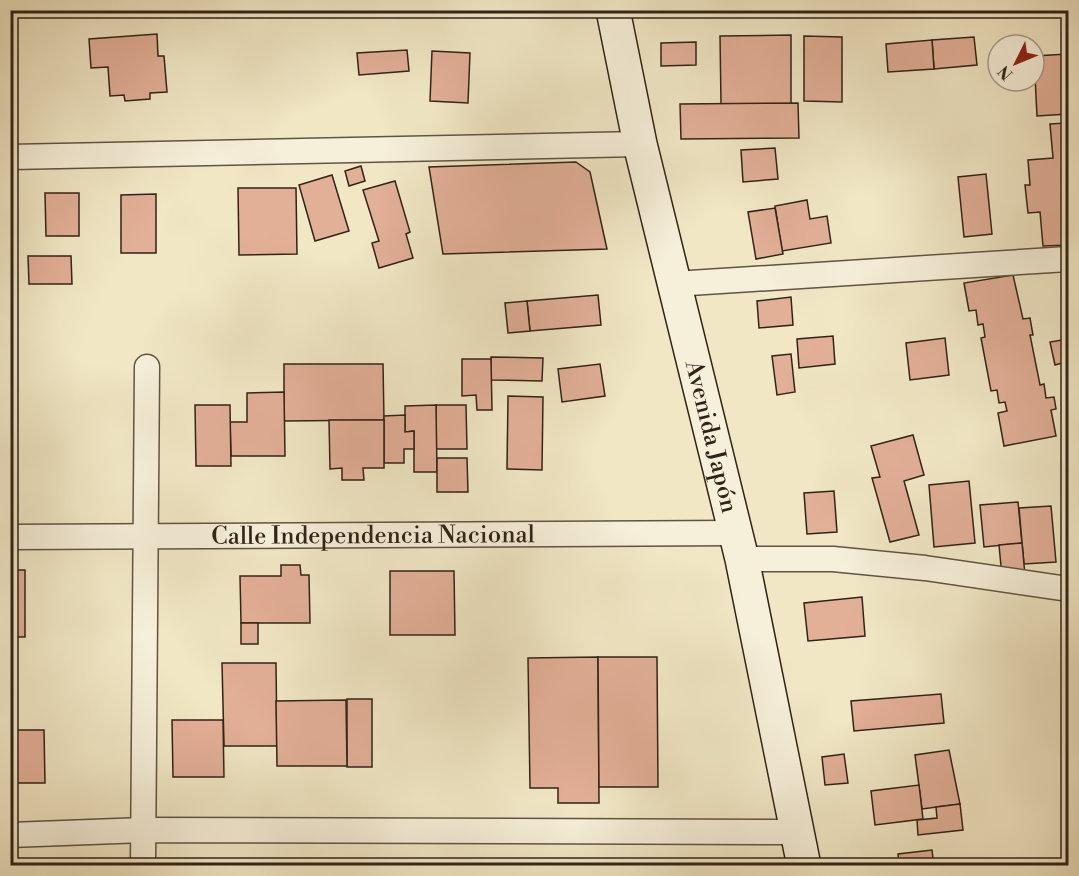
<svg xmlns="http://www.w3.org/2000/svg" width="1079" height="876" font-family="'Libre Bodoni',serif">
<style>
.building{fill:#e2af97;stroke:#312318;stroke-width:1.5}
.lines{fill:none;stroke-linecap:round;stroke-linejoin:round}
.street-casing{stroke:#615443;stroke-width:27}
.secondary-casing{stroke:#312318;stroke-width:36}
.street{stroke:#f6efd9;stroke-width:24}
.secondary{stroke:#f6efd9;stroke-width:33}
.labels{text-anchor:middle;stroke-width:6;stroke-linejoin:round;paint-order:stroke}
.street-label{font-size:24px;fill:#312318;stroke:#f6efd9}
</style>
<rect width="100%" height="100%" fill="#f1e7c5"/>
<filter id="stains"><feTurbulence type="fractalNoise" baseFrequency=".00333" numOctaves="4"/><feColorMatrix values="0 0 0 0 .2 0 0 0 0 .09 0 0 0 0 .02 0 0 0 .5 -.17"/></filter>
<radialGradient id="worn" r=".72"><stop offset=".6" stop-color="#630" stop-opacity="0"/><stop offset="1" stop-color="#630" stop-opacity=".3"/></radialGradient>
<g class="building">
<path d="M157,34L158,56H164L167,92L150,93V99L125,101L124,95L110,96L108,67L91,68L89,39Z"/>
<path d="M791,35V104H721L720,36Z"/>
<path d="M804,36L842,37V102L804,101Z"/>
<path d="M974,37L977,65L934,69L932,40Z"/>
<path d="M932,40L934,69L888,72L886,44Z"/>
<path d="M696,42V65L661,66V43Z"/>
<path d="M407,50L409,71L359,75L357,53Z"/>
<path d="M432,51L470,53L468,103L430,101Z"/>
<path d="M1068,54V114L1037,116L1034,56Z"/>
<path d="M798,103L799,138L681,139L680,104Z"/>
<path d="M1068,123V209H1065L1068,245L1043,246L1040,212L1028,213L1025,185H1030L1028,160L1053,158L1050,124Z"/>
<path d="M775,148L778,179L743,182L741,150Z"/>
<path d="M576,162L590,172L607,249L443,254L429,167Z"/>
<path d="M361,166L365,181L349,186L345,171Z"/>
<path d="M986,174L992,234L964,237L958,177Z"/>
<path d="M332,175L349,231L315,241L299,185Z"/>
<path d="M395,181L410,232L406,234L413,258L379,268L372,243L379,241L363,190Z"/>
<path d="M238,188H296L297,254L239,255Z"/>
<path d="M45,193H79V236H46Z"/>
<path d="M156,194V253H121V195Z"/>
<path d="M807,200L810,219L827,216L831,243L782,251L775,206Z"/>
<path d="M775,208L783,254L756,259L748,212Z"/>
<path d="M28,256H71L72,284H29Z"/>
<path d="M1013,275L1023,319L1030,318L1033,335H1030L1040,385L1044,384L1046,398L1054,397L1056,409L1051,410L1056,436L1004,446L998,413L1007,411L1005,402L999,403L997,390L991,391L981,338L985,337L983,324L978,325L976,310L969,311L964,283Z"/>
<path d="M598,295L601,325L530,331L527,301Z"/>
<path d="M791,297L793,325L759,328L757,301Z"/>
<path d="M527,301L530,331L508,333L505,303Z"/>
<path d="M833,336L835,364L799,368L797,339Z"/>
<path d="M945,338L949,375L910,380L906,343Z"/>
<path d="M1068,339V383H1065L1062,363L1055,365L1050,342Z"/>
<path d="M791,354L795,392L777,395L772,356Z"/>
<path d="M491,357L543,358L542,381L491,380Z"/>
<path d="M462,359H491L492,410H477L476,395L462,396Z"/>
<path d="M284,364H383L384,420L284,421Z"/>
<path d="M600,364L605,396L562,402L558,369Z"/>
<path d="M284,392L285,456H231L230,422H247V393Z"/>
<path d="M508,396L543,397L542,470L507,469Z"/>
<path d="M195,405H230L231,466H196Z"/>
<path d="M436,405H466L467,449H436Z"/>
<path d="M436,405L437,472H414V431L405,432V406Z"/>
<path d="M405,415V432L414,431V449H404V463H384V416Z"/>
<path d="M329,420H384V468H363L364,480H342V468L330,469Z"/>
<path d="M913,435L924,475L904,481L919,535L890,542L872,478L880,477L871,446Z"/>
<path d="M437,458H467L468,492H437Z"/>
<path d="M969,481L975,543L934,547L929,485Z"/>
<path d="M834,491L837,532L807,534L804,493Z"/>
<path d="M1018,502L1022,543L984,547L980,505Z"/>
<path d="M1051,506L1056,562L1024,564L1019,508Z"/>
<path d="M1022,543L1025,575L1002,577L999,545Z"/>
<path d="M281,565H300L301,575H309L310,623H241L240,576H281Z"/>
<rect x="10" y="570" width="15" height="67"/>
<path d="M390,571H454L455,635H390Z"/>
<path d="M862,597L865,636L808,641L804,603Z"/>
<rect x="241" y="623" width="17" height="21"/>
<path d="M598,657L599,803H558V788H530L528,658Z"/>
<path d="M598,657H657L658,787H599Z"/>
<path d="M222,663H276L277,746H224Z"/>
<path d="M941,694L944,723L854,731L851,701Z"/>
<rect x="347" y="699" width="25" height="68"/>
<path d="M346,700L347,766H277L276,701Z"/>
<path d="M172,720H223L224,777H173Z"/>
<path d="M10,730H44L45,783H10Z"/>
<path d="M949,750L960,804L922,809L915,755Z"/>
<path d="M844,754L848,783L825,785L822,757Z"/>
<path d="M919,785L923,819L875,825L871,791Z"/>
<path d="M960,804L963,830L918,835L917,820L937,818L936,807Z"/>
<path d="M932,850L934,866H899L898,854Z"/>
</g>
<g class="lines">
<defs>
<g id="street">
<path d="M10,157L640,144"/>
<path d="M674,284L1068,259"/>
<path id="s1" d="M10,537L734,533"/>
<path d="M742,559H833L925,568L1068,589"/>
<path d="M10,835L144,830L796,832"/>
<path d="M143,866L147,367"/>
</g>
<g id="secondary">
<path id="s2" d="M613,10L640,144L742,559L804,866"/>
</g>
</defs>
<use href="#street" class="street-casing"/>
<use href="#secondary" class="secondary-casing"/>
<use href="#street" class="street"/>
<use href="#secondary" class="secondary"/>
</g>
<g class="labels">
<g class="street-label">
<text dy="8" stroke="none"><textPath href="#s2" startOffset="438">Avenida Japón</textPath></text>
<text dy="8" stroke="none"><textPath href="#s1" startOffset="363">Calle Independencia Nacional</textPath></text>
</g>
</g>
<rect width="1079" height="876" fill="none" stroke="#f1e7c5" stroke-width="36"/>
<rect x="12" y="12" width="1055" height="852" fill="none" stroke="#312318" stroke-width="3"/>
<rect x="18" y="18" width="1043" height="840" fill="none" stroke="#312318" stroke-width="1.5"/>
<g transform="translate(1016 63) rotate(227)"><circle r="28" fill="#f6efd9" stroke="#a79d8c" stroke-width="1.5"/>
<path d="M0-4.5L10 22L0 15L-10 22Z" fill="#8f2418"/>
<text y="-9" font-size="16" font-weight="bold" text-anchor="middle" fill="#312318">N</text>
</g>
<rect width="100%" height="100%" filter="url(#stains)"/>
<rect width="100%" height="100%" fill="url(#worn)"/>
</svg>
